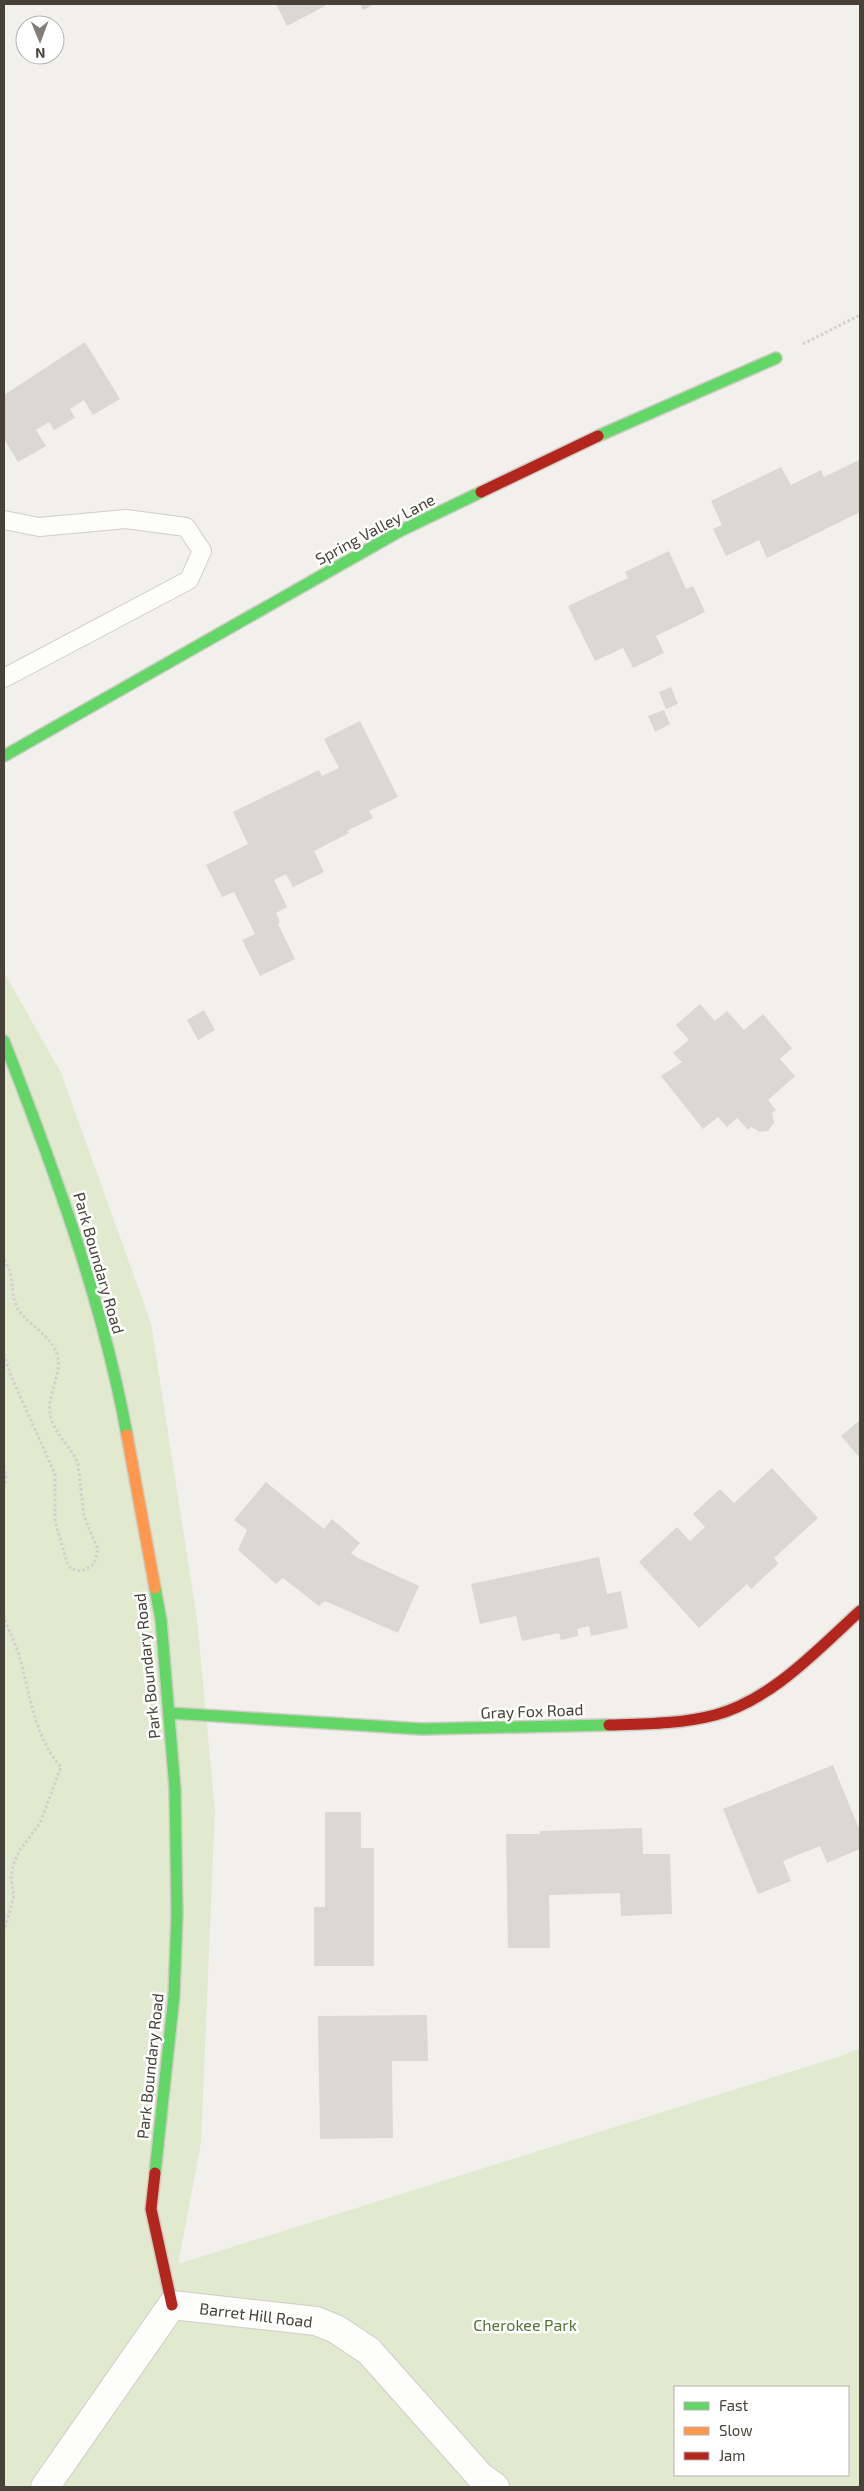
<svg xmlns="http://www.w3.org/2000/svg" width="864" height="2491" font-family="'Exo 2',sans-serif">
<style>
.green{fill:#e1e9cf;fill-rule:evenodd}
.building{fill:#dad7d4}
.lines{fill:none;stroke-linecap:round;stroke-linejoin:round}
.lane-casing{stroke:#d0cdca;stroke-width:20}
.street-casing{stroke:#d0cdca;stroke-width:30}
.fast-casing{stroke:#d0ccc4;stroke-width:14}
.slow-casing{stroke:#d0ccc4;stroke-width:14}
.jam-casing{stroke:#d0ccc4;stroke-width:14}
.path{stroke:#d2d0cb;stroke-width:3;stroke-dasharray:2.5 2.5;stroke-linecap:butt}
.lane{stroke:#fdfdfc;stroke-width:18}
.street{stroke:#fdfdfc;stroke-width:28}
.fast{stroke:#63d668;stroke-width:11}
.slow{stroke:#ff974d;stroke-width:11}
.jam{stroke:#b3261e;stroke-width:11}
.labels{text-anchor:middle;stroke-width:5;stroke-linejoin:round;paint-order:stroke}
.street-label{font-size:16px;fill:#474139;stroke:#fff}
.park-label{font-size:16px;fill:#507431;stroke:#fff}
</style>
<rect width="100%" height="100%" fill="#f2f0ed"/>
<path class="green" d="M4,972L61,1073L151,1323L197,1619L215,1810L201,2143L178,2264L841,2056L860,2048V2487H4ZM675,2387H848V2475H675Z"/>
<g class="building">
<path d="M276,4H323L325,6L287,26Z"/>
<path d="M360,4H375L363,10Z"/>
<path d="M85,342L120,399L93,415L84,400L70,409L75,418L54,430L49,422L36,430L46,446L18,462L4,439V395Z"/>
<path d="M859,460L860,512L767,558L759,540L726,556L713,529L722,525L711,501L781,467L791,485L821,470L824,477Z"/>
<path d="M669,551L686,589L693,586L705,612L656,636L664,653L633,668L623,648L595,661L568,606L628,578L625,572Z"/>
<path d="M671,687L678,704L666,709L659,692Z"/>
<path d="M664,710L670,724L655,732L648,716Z"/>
<path d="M360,721L398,797L369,811L373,818L347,831L349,833L314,851L324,872L293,887L286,874L274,880L287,907L276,913L280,922L278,924L295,959L260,976L242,940L255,934L234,892L222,897L206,865L248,844L233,812L319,770L322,776L339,768L324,739Z"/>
<path d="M700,1004L715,1021L727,1011L744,1030L763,1014L792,1048L780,1059L795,1076L768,1100L776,1110L772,1113L774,1123L768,1131L760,1132L751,1127L748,1130L737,1118L727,1127L718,1117L703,1129L661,1076L682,1062L673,1053L689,1040L676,1025Z"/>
<path d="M204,1010L215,1030L198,1040L187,1020Z"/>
<path d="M860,1420V1458L841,1436Z"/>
<path d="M772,1468L818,1518L774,1558L778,1563L777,1565L751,1589L747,1584L699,1628L639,1562L677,1527L690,1541L705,1527L693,1514L720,1489L734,1503Z"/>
<path d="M266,1482L324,1529L332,1519L360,1543L351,1553L358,1558L419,1586L398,1633L325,1601L319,1606L283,1578L276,1584L238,1550L247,1530L234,1520Z"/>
<path d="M599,1557L607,1594L621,1591L628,1628L591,1636L589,1626L577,1629L578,1636L561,1640L559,1633L522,1641L516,1616L480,1624L471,1584Z"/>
<path d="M833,1765L860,1831V1849L827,1863L820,1846L783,1861L791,1881L758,1894L723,1809Z"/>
<path d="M325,1812H361V1848H374V1966H314V1907H325Z"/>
<path d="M642,1828L643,1854H670L672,1914L621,1916L620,1893L549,1895L550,1948H508L506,1834H540V1831Z"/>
<path d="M427,2015L428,2061H392L393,2138L320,2139L318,2016Z"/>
</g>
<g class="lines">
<defs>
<path id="lane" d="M4,520L39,527L126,519L186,527L202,551L189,580L4,678"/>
<path id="street" d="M45,2487L172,2305L316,2321L336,2329L369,2351L480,2476L495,2487"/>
<g id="fast">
<path d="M598,436L776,358"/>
<path d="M4,756L400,531L481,492"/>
<path d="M4,1041C54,1169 102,1299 127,1435"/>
<path d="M169,1713L422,1729L609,1725"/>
<path d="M155,2173L174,1996L177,1914L175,1789L161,1620L155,1588"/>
</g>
<path id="slow" d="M127,1435L155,1588"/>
<g id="jam">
<path d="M481,492L598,436"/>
<path d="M609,1725C644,1724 681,1724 715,1715C773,1699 817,1650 860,1611"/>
<path d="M155,2173L151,2209L172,2305"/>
</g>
</defs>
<use href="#lane" class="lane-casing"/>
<use href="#street" class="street-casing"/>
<use href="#fast" class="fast-casing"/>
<use href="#slow" class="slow-casing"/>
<use href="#jam" class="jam-casing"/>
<g class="path">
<path d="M803,344L860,315"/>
<path d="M4,1260C16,1275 9,1296 19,1311C30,1326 55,1338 58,1358C61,1378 45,1398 51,1418C56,1436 72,1447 78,1464L84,1516L98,1550L94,1564L82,1571L71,1569L67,1563L55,1520V1474L11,1376L4,1355"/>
<path d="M4,1466L6,1478L4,1488"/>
<path d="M4,1615C7,1629 15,1641 19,1655C30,1693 34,1737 61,1767L40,1823L20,1850L13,1865L11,1879L14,1896L4,1931"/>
</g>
<use href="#lane" class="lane"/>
<use href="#street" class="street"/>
<use href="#fast" class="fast"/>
<use href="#slow" class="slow"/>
<use href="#jam" class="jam"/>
</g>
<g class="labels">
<g class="street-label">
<text transform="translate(375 529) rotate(-28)" y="6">Spring Valley Lane</text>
<text transform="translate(99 1263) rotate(74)" y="6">Park Boundary Road</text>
<text transform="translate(147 1666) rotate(-96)" y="6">Park Boundary Road</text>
<text transform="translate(532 1711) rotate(-2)" y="6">Gray Fox Road</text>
<text transform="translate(150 2066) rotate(-84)" y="6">Park Boundary Road</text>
<text transform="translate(256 2315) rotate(7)" y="6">Barret Hill Road</text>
</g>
<g class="park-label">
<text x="525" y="2331">Cherokee Park</text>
</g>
</g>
<rect width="864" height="2491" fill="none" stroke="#474139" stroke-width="10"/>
<rect x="674" y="2386" width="175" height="90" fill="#ffffff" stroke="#b5b3b0"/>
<rect x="684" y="2402" width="25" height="8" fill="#63d668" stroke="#b5b3b0"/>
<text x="719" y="2411" font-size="15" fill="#474139">Fast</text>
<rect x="684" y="2427" width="25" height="8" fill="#ff974d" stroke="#b5b3b0"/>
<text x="719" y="2436" font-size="15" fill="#474139">Slow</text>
<rect x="684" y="2452" width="25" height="8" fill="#b3261e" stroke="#b5b3b0"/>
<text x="719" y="2461" font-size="15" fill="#474139">Jam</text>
<g transform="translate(40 40) rotate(179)"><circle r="24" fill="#ffffff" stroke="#b5b3b0"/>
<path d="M0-4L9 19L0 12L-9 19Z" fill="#837e78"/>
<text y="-8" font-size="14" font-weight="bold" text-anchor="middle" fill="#474139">N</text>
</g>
</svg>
